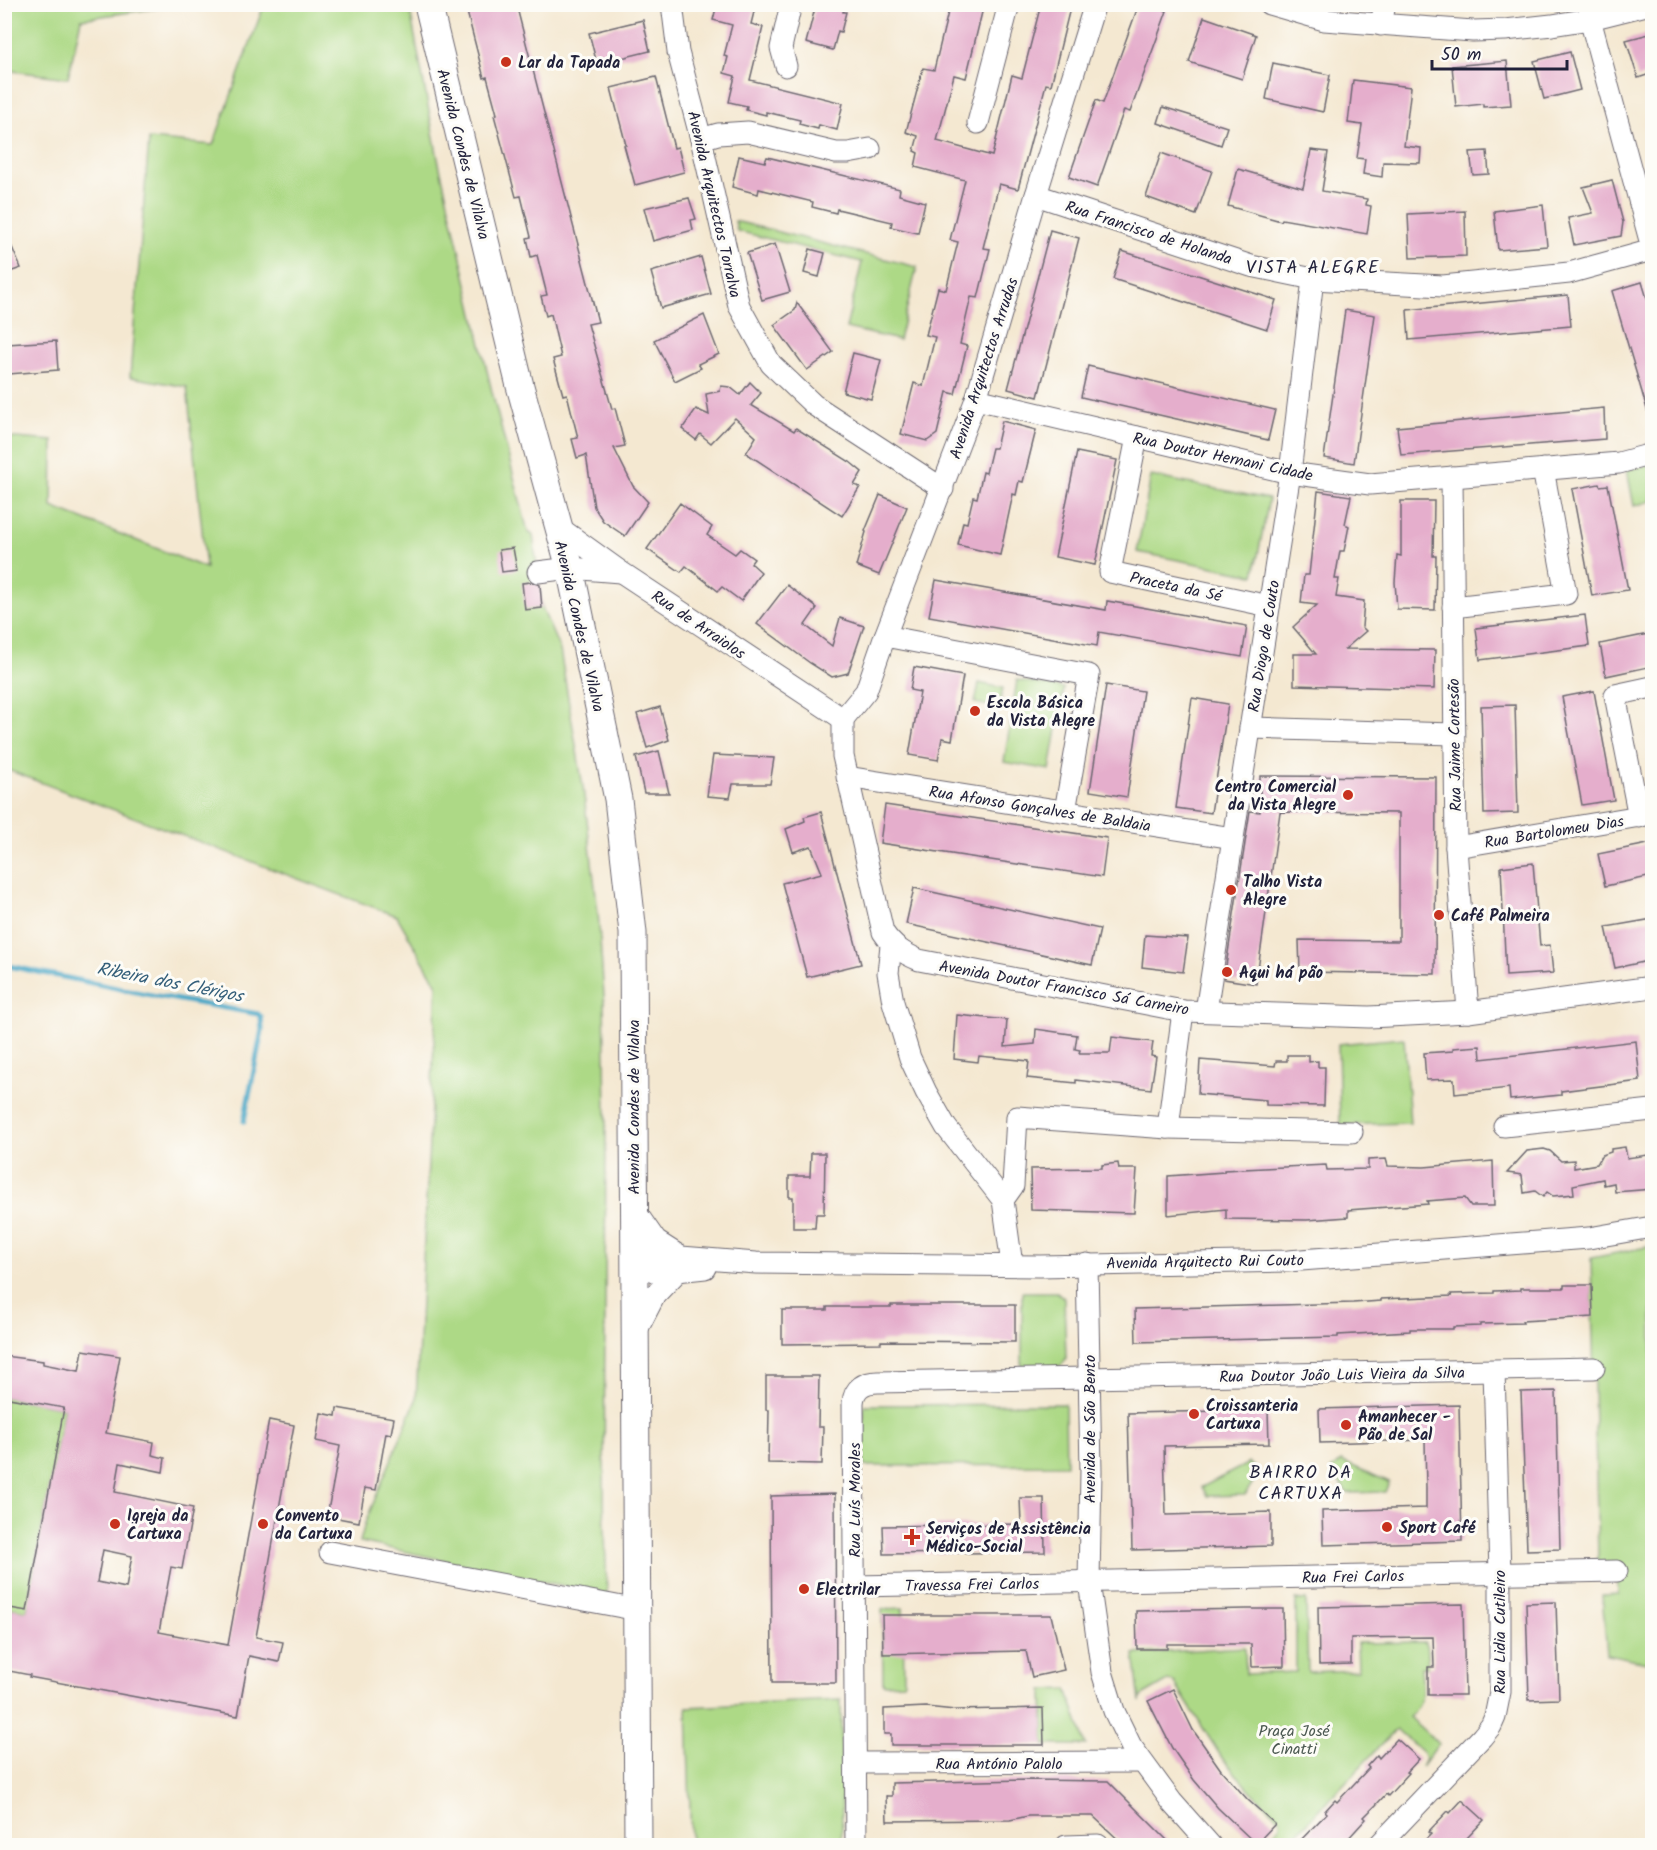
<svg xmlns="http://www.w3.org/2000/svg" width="1657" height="1850" font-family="Kalam,sans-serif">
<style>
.green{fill:#add986;stroke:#687e60;stroke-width:1.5}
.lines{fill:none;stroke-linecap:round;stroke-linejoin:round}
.stream{stroke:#49a9c8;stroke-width:5}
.building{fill:#e5aecc;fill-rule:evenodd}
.minor-casing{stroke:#6c6770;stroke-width:23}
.major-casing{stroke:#6c6770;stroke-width:29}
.minor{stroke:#fff;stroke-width:21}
.major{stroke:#fff;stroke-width:27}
.poi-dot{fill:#c8321e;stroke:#fdfcf7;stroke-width:2}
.labels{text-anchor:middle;stroke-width:6;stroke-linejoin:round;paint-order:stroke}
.poi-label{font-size:16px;font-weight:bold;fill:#22223b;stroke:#fdfcf7;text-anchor:start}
.street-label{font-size:16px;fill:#22223b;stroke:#fdfcf7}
.park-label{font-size:16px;fill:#4c5952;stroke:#fdfcf7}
.neighbourhood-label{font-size:18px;letter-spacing:1.5px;fill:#22223b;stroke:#fdfcf7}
.water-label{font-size:18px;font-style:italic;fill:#345f7a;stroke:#fdfcf7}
</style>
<rect width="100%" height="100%" fill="#fdfcf7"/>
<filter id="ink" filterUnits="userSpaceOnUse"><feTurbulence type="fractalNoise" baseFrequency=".0167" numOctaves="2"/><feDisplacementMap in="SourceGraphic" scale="12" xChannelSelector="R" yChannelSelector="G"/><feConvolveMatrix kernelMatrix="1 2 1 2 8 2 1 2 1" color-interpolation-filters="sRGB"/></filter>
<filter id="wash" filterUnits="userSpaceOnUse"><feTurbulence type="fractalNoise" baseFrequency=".008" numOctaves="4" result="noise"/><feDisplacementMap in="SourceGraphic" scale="24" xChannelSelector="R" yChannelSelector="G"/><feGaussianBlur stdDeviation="1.35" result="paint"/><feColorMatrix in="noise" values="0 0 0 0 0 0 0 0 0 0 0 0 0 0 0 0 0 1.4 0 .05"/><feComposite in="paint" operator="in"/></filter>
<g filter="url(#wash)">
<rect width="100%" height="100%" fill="#f4e8d1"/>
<g class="green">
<path d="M5,4H181V5L81,19L68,78L5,70Z"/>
<path d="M264,5H409L438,159L492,392L528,532L533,535L542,608L560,650L583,787L598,912L604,996L606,1118L604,1500L607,1595L360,1542L365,1523L416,1400L437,985L397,916L5,769L4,437L53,441L52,507L206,568L187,387L130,377L149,139L213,145Z"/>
<path d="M735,221L917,267L899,340L846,328L862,262L737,231Z"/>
<path d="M1652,464V501L1634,506L1627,470Z"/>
<path d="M1151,476L1269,499L1254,575L1137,552Z"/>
<path d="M1017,680L1064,688L1050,770L1004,762Z"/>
<path d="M979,683L1003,688L999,708L975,703Z"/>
<path d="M1404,1038L1410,1123L1340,1125L1338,1044Z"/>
<path d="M1652,1246V1663L1607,1654L1602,1595L1618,1594L1617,1564H1598V1556L1591,1258Z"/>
<path d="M1022,1292H1057L1064,1298L1066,1358L1062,1365L1057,1367L1022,1366Z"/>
<path d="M4,1397L64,1408L27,1611L5,1607Z"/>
<path d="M1065,1404L1066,1465L864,1466V1405Z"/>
<path d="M1341,1461L1389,1482L1385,1492L1347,1493L1331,1470Z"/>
<path d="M1249,1463L1260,1471L1245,1495L1207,1496L1202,1487Z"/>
<path d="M1296,1600H1306L1308,1672L1358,1670L1357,1643L1426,1642L1428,1667H1421C1422,1686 1426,1705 1409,1717L1439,1744L1421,1767L1425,1759L1423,1753L1396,1729L1286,1845H1263L1280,1826V1819L1251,1791L1222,1758L1174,1682L1168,1681L1144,1695L1141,1697L1140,1702L1134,1654L1245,1647L1246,1674L1296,1672Z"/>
<path d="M903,1608L904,1683L883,1684L882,1609Z"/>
<path d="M1067,1689L1086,1745H1044L1043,1690Z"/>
<path d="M841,1700L842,1845H691L687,1707Z"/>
</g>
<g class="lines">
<path class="stream" d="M4,965L146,994L258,1014L261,1017L262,1030L244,1121"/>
</g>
<g id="blocks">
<g class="building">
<path d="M465,4H516L598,322L588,324L612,409L615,408L625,446L614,448L633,486L648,502L625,536L603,521L594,507L586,455L577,458L572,439L578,438L567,394L563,395L553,359L561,357L551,314L546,316L541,296L547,295L537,255L531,257L527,238L531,237L521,196L516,197L494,115L497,114L487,77L484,78Z"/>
<path d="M717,4H756L751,24L763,27L750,80L843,103L837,130L819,125L818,129L799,124L800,120L766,112V115L746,110L747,106L729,102L735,76L724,73L728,57L724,56L732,25L713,20Z"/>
<path d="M816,4H844L843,12H846L841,32L838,31L833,50L806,43Z"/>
<path d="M950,4H984L966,78L954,75L937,141L992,156L1012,75L1022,78L1041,4H1071L1051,85L1046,84L1018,189L999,184L983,248L990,249L978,298L971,297L960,344L967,346L955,394L947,392L937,434L927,441L901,434L914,383L923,386L935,337L926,335L938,288L946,290L958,242L950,240L965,180L915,167L918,153L914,151L918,136L906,132L923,68L934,70Z"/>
<path d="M1139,4H1151L1167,11L1130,112L1124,110L1097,187L1069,177L1096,100L1103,103Z"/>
<path d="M1204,17L1256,35L1242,79L1189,62Z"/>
<path d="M643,20L650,51L597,64L589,33Z"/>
<path d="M1653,33V73L1638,78L1626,40Z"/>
<path d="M1570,52L1580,90L1544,99L1534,61Z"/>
<path d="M1507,61L1511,105L1483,107V104L1456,107L1452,66Z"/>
<path d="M1273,63L1330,75L1323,112L1266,99Z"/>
<path d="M656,77L674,148L678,147L684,172L635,185L624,145H626L611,88Z"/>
<path d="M1353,80L1411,87L1404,146L1421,148L1420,163L1383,162L1382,177L1363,174L1365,159L1357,158L1362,125L1348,123Z"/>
<path d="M1163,107L1227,127L1221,145L1158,123Z"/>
<path d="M1311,150L1328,152L1322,191L1367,199L1366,205L1371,206L1367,234L1282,219L1281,221L1228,206L1238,169L1303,188Z"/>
<path d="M1487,151L1489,174L1473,175L1470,152Z"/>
<path d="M1161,153L1212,171L1196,215L1146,197Z"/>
<path d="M739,156L765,162L767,157L900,189L899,195L925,202L918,233L891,227L892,222L837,209L836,213L812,207L813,202L759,189L758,194L732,187Z"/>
<path d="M1612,180L1623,222L1621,236L1574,245L1568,218L1593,213L1583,187Z"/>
<path d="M689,198L696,219L691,220L693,230L653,241L644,208Z"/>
<path d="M1543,205L1547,246L1498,250L1494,211Z"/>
<path d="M1465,211L1466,256L1410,258L1408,214Z"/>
<path d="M4,229L21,268L4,274Z"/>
<path d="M1050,230L1079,238L1038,397L1008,389Z"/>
<path d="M775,244L790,292L762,300L747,253Z"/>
<path d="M810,249L825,253L819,277L804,273Z"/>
<path d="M1122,251L1276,300L1267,329L1113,279Z"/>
<path d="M701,257L711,294L661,308L651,272Z"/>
<path d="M1642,282L1653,318V415L1649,416L1612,291Z"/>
<path d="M1568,295L1571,326L1409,340L1407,310Z"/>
<path d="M797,303L833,352L807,370L774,325L795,310Z"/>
<path d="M1345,310L1375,315L1354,463L1324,458Z"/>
<path d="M704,315L719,354L698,364L701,368L675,381L654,340Z"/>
<path d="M56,341L58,370L9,374L7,344Z"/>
<path d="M853,353L881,360L871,399L843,392Z"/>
<path d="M1088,366L1275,410L1268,440L1081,397Z"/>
<path d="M750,382L761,393L751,405L794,431L796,428L850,462L862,472L854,485L860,487L842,516L746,453L756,437L735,418L711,443L700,434L696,440L682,429L696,409L709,415L706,394L720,391L721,386L730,387L740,395Z"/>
<path d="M1604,408L1605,439L1401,455L1397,427Z"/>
<path d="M1002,421L1036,430L1023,482L1019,481L1016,495L1013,494L1000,555L958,545L963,522L967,523L973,497L977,498L983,472L986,473L992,448H996Z"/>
<path d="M1077,452L1117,460L1095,565L1055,557Z"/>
<path d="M1599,484L1600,486L1608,485L1628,590L1592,596L1572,489Z"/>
<path d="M1318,491L1351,496L1345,524L1349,526L1344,551H1340L1335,579H1339L1336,597L1364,601L1362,627L1366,631L1345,649L1435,650L1434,689L1294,685V654H1316L1293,627L1317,605L1301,603L1304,575H1309Z"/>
<path d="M880,495L907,507L879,575L856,566L866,532L865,531Z"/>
<path d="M1401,501H1434L1433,556H1436L1435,610L1397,609L1395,582L1397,555L1401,556Z"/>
<path d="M680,503L712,527L707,535L735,554L740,549L754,559L751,563L761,572L741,601L722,587L718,591L686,566L681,572L647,549Z"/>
<path d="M513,548L517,570L502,572L499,550Z"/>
<path d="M936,580L1106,610L1107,601L1247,626L1242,657L1099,632L1097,646L929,616Z"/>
<path d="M531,582L540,585L542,608L525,610L522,583Z"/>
<path d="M787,585L817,608L805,625L832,646L840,618L864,626L848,673L832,677L810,663L757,624Z"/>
<path d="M1585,615L1589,646L1480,660L1476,628Z"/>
<path d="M1653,633V666L1606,676L1600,644Z"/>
<path d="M914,667L963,676L952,740L942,738L938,760L909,755L920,692L910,690Z"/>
<path d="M1106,685L1143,691L1127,797L1090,791Z"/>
<path d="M1594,691L1614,800L1582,805L1562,697Z"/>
<path d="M1192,698L1228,704L1211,813L1176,808Z"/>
<path d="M1515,705L1518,813L1484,814L1481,706Z"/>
<path d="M660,707L669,740L647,748L637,714Z"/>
<path d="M659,751L669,793H644L636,757Z"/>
<path d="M713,755L774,758L770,784H733L730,798L707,796Z"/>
<path d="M1260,776L1436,777L1435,974L1300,972L1299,940L1399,941V813L1280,812L1256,984L1224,979L1250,811L1260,812Z"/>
<path d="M885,805L1107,838L1102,877L880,843Z"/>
<path d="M821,812L861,964L807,977L782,883L822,873L811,846L793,852L786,829L805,821L804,817Z"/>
<path d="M1653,843V876L1605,886L1598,854Z"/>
<path d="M1533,863L1540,946L1550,945L1553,973L1506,976L1501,867Z"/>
<path d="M914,888L1100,929L1092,965L906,924Z"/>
<path d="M1653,919V960L1615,968L1606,927Z"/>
<path d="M1145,935L1188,938L1183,972L1142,967Z"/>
<path d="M957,1015L1007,1020L1005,1047L1035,1044L1036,1029L1077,1035L1075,1049L1080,1050L1079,1053H1110L1112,1037L1153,1042L1151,1056L1156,1057L1151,1089L1076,1080V1083L1027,1078L1029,1061L979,1056L978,1062L954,1059Z"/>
<path d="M1636,1041L1640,1081L1561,1091V1095L1510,1100L1509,1088L1455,1094L1454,1079L1426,1080L1424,1053L1453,1051V1048L1480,1046L1481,1059Z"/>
<path d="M1287,1055H1309V1062L1318,1061V1067H1325L1324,1106L1266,1105V1100L1198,1094L1200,1060L1275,1066L1276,1061H1287Z"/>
<path d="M1625,1147L1627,1158L1648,1155L1653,1174V1189L1615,1192L1614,1183L1604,1185L1603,1179L1573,1185L1574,1194L1553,1196L1547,1192L1543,1197L1535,1191L1524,1193L1522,1175L1507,1173L1527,1151L1544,1149L1550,1151L1561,1161L1574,1160V1168L1597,1164L1602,1155L1611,1152V1149Z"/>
<path d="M811,1153H825L824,1214H816L815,1228H793V1197H789V1176H810Z"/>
<path d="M1386,1159L1388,1166L1424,1167L1493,1161L1494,1206H1471L1465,1198L1427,1201L1428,1204L1348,1210V1217L1307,1220L1226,1219V1209L1168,1215V1176L1224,1172V1170L1326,1165L1327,1170L1368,1169V1160Z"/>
<path d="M1118,1163L1119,1169H1137L1134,1213L1031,1210L1030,1169L1102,1168V1165Z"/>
<path d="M1564,1285H1592L1593,1317L1522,1321L1523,1323L1480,1324V1326L1453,1327V1329H1410V1331L1338,1335V1337L1136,1342L1135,1309L1353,1303L1381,1301V1299L1452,1296L1451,1294L1494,1293V1291L1521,1290V1288H1564Z"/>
<path d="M891,1305H1015V1342L881,1341V1343L782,1344V1310H827V1307H891Z"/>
<path d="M83,1350L120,1356L106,1433L154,1442L152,1455L165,1458L163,1472L120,1463L115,1492L193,1508L182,1569L171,1567L159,1632L228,1645L269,1420L294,1425L256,1637L283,1642L279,1662L249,1656L238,1716L29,1677L30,1675L4,1670V1607L27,1611L64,1408L4,1397V1356L43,1361V1364L79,1371ZM103,1550L132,1556L126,1588L97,1582Z"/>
<path d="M766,1376H819L818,1427H823L822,1464L768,1463L769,1410H766Z"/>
<path d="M1556,1391L1560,1549L1527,1550L1521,1392Z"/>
<path d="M1459,1405L1462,1541L1323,1545L1322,1511L1426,1508V1487L1425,1440L1320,1443L1319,1409Z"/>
<path d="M337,1408L394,1418L391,1434L386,1433L376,1490L365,1488L359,1522L327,1516L340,1446L316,1441L321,1413L336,1416Z"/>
<path d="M1268,1410L1269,1444L1164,1446L1165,1481L1166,1515L1271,1512V1546L1132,1550L1128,1413Z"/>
<path d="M835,1494L836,1683H772L771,1496Z"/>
<path d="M1020,1498H1044L1045,1552L884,1554L883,1526L1021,1524Z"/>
<path d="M1556,1602L1559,1699L1529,1700L1526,1603Z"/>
<path d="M1463,1604L1465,1695H1428V1667H1434L1433,1637L1351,1638V1664L1319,1665L1318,1607Z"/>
<path d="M1247,1609H1283L1284,1666L1252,1667L1251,1644H1167V1649H1137L1136,1611Z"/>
<path d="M882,1615H1051L1064,1670L1032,1677L1026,1651L883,1654Z"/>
<path d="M1173,1689L1193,1730L1221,1770L1248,1800L1275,1824L1256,1844L1218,1808L1194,1780L1172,1748L1148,1701Z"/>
<path d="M926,1707L955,1710L1043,1708L1044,1745H891V1734H884V1709Z"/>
<path d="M1397,1739L1419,1759L1407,1772L1409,1773L1388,1796L1386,1794L1376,1805L1364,1817L1366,1819L1346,1841L1344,1839L1337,1845H1296L1327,1813L1325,1811L1335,1800L1337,1802L1369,1768L1367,1766L1377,1755L1379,1758Z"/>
<path d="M1028,1780L1108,1781L1172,1845H1124L1093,1816H1028L1010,1820L887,1821L886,1796H892V1783Z"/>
<path d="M1462,1800L1484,1820L1467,1838L1474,1845H1420L1431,1834L1428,1832L1448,1811L1450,1813Z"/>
</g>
</g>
</g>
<g filter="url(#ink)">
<use href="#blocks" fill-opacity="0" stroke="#6c6770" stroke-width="1.5"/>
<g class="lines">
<defs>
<g id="minor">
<path d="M672,4L678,52L701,139L739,306L771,364L814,405L943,489"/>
<path d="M1269,4L1324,20L1473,31L1505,30L1552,25L1590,19L1650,4"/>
<path d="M1590,19L1652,248"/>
<path d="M1381,25L1385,4"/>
<path d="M786,66L781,48L791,4"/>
<path d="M978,123L1009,4"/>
<path d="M701,139L718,134L748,132L836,153H848L870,149"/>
<path d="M1036,195L1251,266L1313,279L1443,286L1569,273L1652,250"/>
<path d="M976,399L1290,473L1370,484L1619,463L1652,454"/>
<path d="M1137,437L1110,572L1269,606"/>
<path d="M1452,477L1456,847L1468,1012"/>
<path d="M557,526L621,572L843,719"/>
<path d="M538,572L570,568L620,572"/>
<path d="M1453,607L1566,594L1543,469"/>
<path d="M885,636L1089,675L1065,811"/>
<path d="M843,719V756L883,932C893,947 903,953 919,960L1183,1011L1369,1017L1468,1012L1652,987"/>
<path d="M843,719L866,691L885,636L976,399L1036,195L1095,4"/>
<path d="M1250,728L1454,734"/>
<path d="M847,777L1233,838"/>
<path d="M1639,817L1615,695L1652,687"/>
<path d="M1456,847L1652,814"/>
<path d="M891,945L888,973L893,1002L910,1058L926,1092L946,1127L1003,1200L1012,1265"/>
<path d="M1206,1011L1290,473L1313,279"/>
<path d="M1504,1126L1652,1110"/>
<path d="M1168,1128L1183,1011"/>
<path d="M1003,1200L1013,1186L1017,1117L1168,1128L1352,1132"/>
<path d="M633,1208L656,1241L678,1255"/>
<path d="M634,1261L656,1255L756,1263L1040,1266L1288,1261L1589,1238L1652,1227"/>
<path d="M634,1261L658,1273L705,1268"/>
<path d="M1087,1264L1091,1471L1089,1582L1102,1672L1114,1711L1131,1746L1172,1802L1211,1846"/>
<path d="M636,1332L655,1295L678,1271"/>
<path d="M330,1552L638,1610"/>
<path d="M855,1586L1617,1571"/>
<path d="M856,1763L1141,1762"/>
<path d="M856,1846L853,1403C854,1388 864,1382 878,1382L1594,1368"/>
<path d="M1066,1846L1098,1845"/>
<path d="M1378,1846L1482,1737L1491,1726L1495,1717L1500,1692V1573L1494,1371"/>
</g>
<path id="major" d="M428,4L520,386L570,568L618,799L633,933L638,1846"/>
</defs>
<use href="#minor" class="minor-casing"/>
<use href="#major" class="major-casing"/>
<use href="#minor" class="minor"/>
<use href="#major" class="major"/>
</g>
</g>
<g class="poi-dot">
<circle cx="506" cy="62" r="6"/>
<circle cx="975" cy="711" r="6"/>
<circle cx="1348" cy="795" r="6"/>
<circle cx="1231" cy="890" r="6"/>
<circle cx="1439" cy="915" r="6"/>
<circle cx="1227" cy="972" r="6"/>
<circle cx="1194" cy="1414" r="6"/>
<circle cx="1346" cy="1425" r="6"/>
<circle cx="115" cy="1524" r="6"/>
<circle cx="263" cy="1524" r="6"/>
<circle cx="1387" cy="1527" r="6"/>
<path d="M909 1528h6v6h6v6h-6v6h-6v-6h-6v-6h6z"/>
<circle cx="804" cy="1589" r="6"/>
</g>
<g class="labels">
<g class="poi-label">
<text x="518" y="68">Lar da Tapada</text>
<text x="987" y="708">Escola Básica<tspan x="987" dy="18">da Vista Alegre</tspan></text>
<text x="1336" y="792" text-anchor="end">Centro Comercial<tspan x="1336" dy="18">da Vista Alegre</tspan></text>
<text x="1243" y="887">Talho Vista<tspan x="1243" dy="18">Alegre</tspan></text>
<text x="1451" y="921">Café Palmeira</text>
<text x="1239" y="978">Aqui há pão</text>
<text x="1206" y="1411">Croissanteria<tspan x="1206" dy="18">Cartuxa</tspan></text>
<text x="1358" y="1422">Amanhecer -<tspan x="1358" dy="18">Pão de Sal</tspan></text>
<text x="127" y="1521">Igreja da<tspan x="127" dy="18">Cartuxa</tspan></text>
<text x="275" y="1521">Convento<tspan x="275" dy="18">da Cartuxa</tspan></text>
<text x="1399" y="1533">Sport Café</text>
<text x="926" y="1534">Serviços de Assistência<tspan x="926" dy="18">Médico-Social</tspan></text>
<text x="816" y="1595">Electrilar</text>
</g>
<g class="street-label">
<text transform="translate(464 154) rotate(76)" y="6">Avenida Condes de Vilalva</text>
<text transform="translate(715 204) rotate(77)" y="6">Avenida Arquitectos Torralva</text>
<text transform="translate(1149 232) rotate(18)" y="6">Rua Francisco de Holanda</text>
<text transform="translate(983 368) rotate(-72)" y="6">Avenida Arquitectos Arrudas</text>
<text transform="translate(1223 456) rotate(12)" y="6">Rua Doutor Hernani Cidade</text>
<text transform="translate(1176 586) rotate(12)" y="6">Praceta da Sé</text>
<text transform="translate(699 624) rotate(34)" y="6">Rua de Arraiolos</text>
<text transform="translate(580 626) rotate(77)" y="6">Avenida Condes de Vilalva</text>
<text transform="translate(1263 646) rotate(-81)" y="6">Rua Diogo de Couto</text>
<text transform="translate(1454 745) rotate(-91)" y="6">Rua Jaime Cortesão</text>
<text transform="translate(1040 808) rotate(9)" y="6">Rua Afonso Gonçalves de Baldaia</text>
<text transform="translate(1554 831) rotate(-9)" y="6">Rua Bartolomeu Dias</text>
<text transform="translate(1064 987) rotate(10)" y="6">Avenida Doutor Francisco Sá Carneiro</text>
<text transform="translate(633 1107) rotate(-90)" y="6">Avenida Condes de Vilalva</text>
<text transform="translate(1205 1261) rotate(-1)" y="6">Avenida Arquitecto Rui Couto</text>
<text transform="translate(1342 1374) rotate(-1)" y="6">Rua Doutor João Luis Vieira da Silva</text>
<text transform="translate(1089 1429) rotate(-90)" y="6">Avenida de São Bento</text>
<text transform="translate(854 1500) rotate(-90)" y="6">Rua Luís Morales</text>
<text transform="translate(1353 1576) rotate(-1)" y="6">Rua Frei Carlos</text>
<text transform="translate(972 1584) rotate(-1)" y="6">Travessa Frei Carlos</text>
<text transform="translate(1499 1632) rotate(-90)" y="6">Rua Lidia Cutileiro</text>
<text x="999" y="1769">Rua António Palolo</text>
</g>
<g class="park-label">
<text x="1294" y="1736">Praça José<tspan x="1294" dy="18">Cinatti</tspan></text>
</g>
<g class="neighbourhood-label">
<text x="1313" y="273">VISTA ALEGRE</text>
<text x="1301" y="1478">BAIRRO DA<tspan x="1301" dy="21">CARTUXA</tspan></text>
</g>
<g class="water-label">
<text transform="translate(170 982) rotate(11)" y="6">Ribeira dos Clérigos</text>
</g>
</g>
<rect width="1657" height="1850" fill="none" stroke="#fdfcf7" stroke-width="24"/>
<path d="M1432 60v9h135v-9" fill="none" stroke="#22223b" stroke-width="3"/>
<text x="1441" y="60" font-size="18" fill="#22223b" stroke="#fdfcf7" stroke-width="4.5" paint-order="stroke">50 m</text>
</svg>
